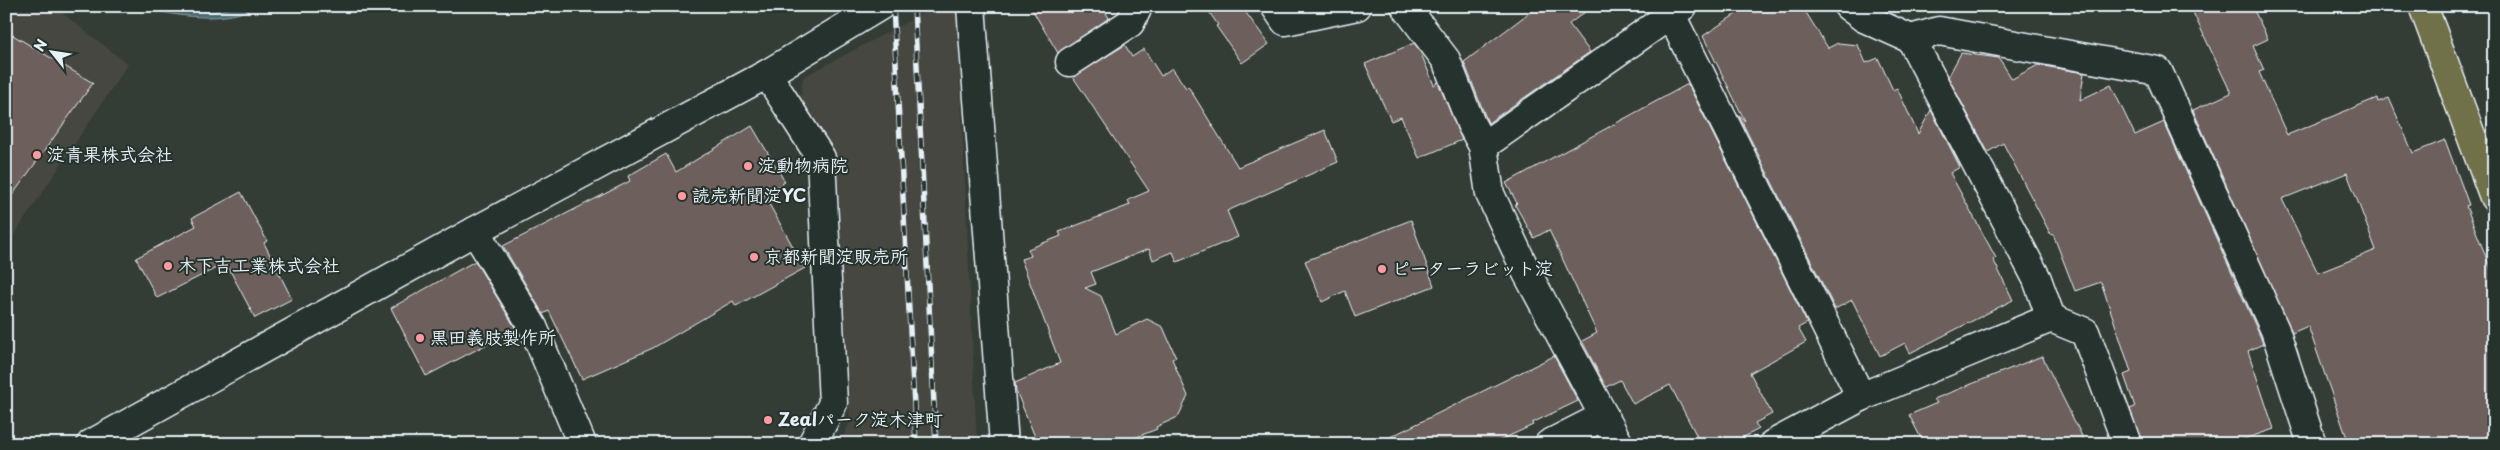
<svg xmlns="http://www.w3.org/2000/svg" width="2500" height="450" font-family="'Playpen Sans','Klee One',sans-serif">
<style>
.built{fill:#454741}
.water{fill:#4b6a71;stroke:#8aa0a7}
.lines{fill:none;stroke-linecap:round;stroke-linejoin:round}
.shore{stroke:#a9bbc2;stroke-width:1}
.building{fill:#6d605b;stroke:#e8f1f8;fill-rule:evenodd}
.minor-casing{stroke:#e8f1f8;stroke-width:31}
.major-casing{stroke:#e8f1f8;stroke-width:31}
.minor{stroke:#26332d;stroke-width:28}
.major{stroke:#6f704a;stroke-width:28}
.rail-casing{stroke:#e8f1f8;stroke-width:5.5}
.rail{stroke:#26332d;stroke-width:4;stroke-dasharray:11;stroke-linecap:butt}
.poi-dot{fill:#ff9aa2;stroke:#26332d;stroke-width:2}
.labels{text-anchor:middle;stroke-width:4;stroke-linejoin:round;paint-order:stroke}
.poi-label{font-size:18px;font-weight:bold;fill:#e8f1f8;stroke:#26332d;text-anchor:start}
</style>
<rect width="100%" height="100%" fill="#343c36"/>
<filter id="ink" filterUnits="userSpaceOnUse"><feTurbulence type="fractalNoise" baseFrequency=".02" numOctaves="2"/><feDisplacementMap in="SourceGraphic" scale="10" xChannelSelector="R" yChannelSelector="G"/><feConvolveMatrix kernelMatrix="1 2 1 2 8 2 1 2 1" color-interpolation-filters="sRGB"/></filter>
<g filter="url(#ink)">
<g class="built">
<path d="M6,6H53L128,64L6,247Z"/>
<path d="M937,6H957L977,444H840L850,421L837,160L800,100L803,77Z"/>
</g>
<path class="water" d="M143,6H254C233,24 167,17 143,6Z"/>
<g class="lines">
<path class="shore" d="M158,6L211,12L245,6"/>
</g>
<g class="building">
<path d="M1030,6H1102L1109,18L1058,53Z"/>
<path d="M1205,6H1241L1269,44L1242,63L1216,26L1218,25Z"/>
<path d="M1538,6H1593L1569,24L1590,52L1488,123L1464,62Z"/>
<path d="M1748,6H1802L1828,48L1838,43L1858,45L1866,63L1878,58L1893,90L1897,88L1918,134L1931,110L1960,167L1950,173L1996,258L1993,259L2013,300L1910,353L1905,343L1880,356L1852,300L1835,309L1739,116L1745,121L1703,36Z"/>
<path d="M2190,6H2252L2268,39L2253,46L2264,70L2259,72L2287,135L2377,98L2378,102L2389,98L2413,153L2445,140L2469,205L2466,206L2494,277V444H2349L2308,326L2292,333L2193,110L2231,93ZM2347,173L2376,250L2318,273L2282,199Z"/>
<path d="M6,31L93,83L6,204Z"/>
<path d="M1414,43L1420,51L1434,85L1438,82L1462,140L1419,158L1401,117L1391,121L1365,64Z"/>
<path d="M1125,45L1132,57L1144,49L1161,76L1172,68L1186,88L1188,86L1238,167L1325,130L1338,162L1227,211L1238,237L1177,262L1173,252L1153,260L1149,249L1091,272L1096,284L1085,288L1101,296L1116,334L1147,319L1163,327L1176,357L1172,359L1188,396L1178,417L1156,427L1157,429L1119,444H1038L1016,391L1015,383L1060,363L1021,259L1031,256L1028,249L1061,236L1059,232L1130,205L1128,200L1149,191L1073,77Z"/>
<path d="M1961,53L1999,58L2012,79L2038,65L2084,73L2080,100L2111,85L2135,135L2164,122L2260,336L2263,344L2248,351L2274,429L2229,444H2142L2130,409L2135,407L2124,375L2131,372L2101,282L2075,291L2053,234L2051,235L2003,143L1988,152L1948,77Z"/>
<path d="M1688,84L1807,323L1798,328L1806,342L1750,373L1772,414L1755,423L1759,429L1731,444H1701L1670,385L1633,404L1620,380L1606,387L1582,341L1597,333L1549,230L1534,238L1515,205L1517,203L1506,183Z"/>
<path d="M752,126L785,182L764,195L805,268L736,306L733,301L653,348L582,379L549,311L543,314L503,246L630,181L628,176L666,154L676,172Z"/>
<path d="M241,192L267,241L264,243L292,299L255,318L226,263L157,298L136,258L196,226L192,218Z"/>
<path d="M1411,220L1434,286L1355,317L1345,291L1322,302L1305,261Z"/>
<path d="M475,261L516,329L426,376L391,308Z"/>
<path d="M1554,356L1578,401L1532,423L1533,425L1492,444H1376Z"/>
<path d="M2042,356L2086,444H1924L1909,415L1937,403L1934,399Z"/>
</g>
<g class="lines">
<defs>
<g id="minor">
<path d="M971,6L1004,444"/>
<path d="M1275,6L1285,21L1357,6"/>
<path d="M1405,6L1446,60L1471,124L1483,146L1490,194L1527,273L1619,444"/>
<path d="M1848,6L1864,18L1911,39L2037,279L2051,318"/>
<path d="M1671,15L1861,397"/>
<path d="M1911,39L1939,31L2158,71L2275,330L2312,444"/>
<path d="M1070,62L1130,23L1137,9L1136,6"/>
<path d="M767,74L821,158L833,403L812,444"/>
<path d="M1483,146L1683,6"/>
<path d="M475,231L533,327L582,444"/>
<path d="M91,444L475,231L767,74L880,6"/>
<path d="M1549,444L1604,416"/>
<path d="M1773,444L1861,397L2051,318L2085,332L2127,444"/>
</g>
<path id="major" d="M2423,6L2494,197"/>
</defs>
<use href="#minor" class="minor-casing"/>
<use href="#major" class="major-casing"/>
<use href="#minor" class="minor"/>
<use href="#major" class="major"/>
<defs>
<g id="rail">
<path d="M893,6L916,444"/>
<path d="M914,6L936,444"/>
</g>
</defs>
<use href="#rail" class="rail-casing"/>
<use href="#rail" class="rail"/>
</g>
</g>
<g class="poi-dot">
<circle cx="37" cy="155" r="5"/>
<circle cx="748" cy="166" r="5"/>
<circle cx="682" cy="196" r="5"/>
<circle cx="754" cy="257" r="5"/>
<circle cx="168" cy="266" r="5"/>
<circle cx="1382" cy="269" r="5"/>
<circle cx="420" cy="338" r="5"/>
<circle cx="768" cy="420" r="5"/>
</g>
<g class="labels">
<g class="poi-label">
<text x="47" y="161">淀青果株式会社</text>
<text x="758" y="172">淀動物病院</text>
<text x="692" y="202">読売新聞淀YC</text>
<text x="764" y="263">京都新聞淀販売所</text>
<text x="178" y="272">木下吉工業株式会社</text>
<text x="1392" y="275">ピーターラビット淀</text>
<text x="430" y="344">黒田義肢製作所</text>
<text x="778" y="426">Zealパーク淀木津町</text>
</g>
</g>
<rect width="2500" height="450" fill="none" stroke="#26332d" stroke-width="25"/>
<rect x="12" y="12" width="2475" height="425" fill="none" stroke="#e8f1f8" stroke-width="2" filter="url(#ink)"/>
<g transform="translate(52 52) rotate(300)" stroke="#26332d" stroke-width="4" paint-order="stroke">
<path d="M0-4L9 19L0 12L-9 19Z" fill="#e8f1f8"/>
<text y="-8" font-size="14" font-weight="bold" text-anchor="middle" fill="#e8f1f8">N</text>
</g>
</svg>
